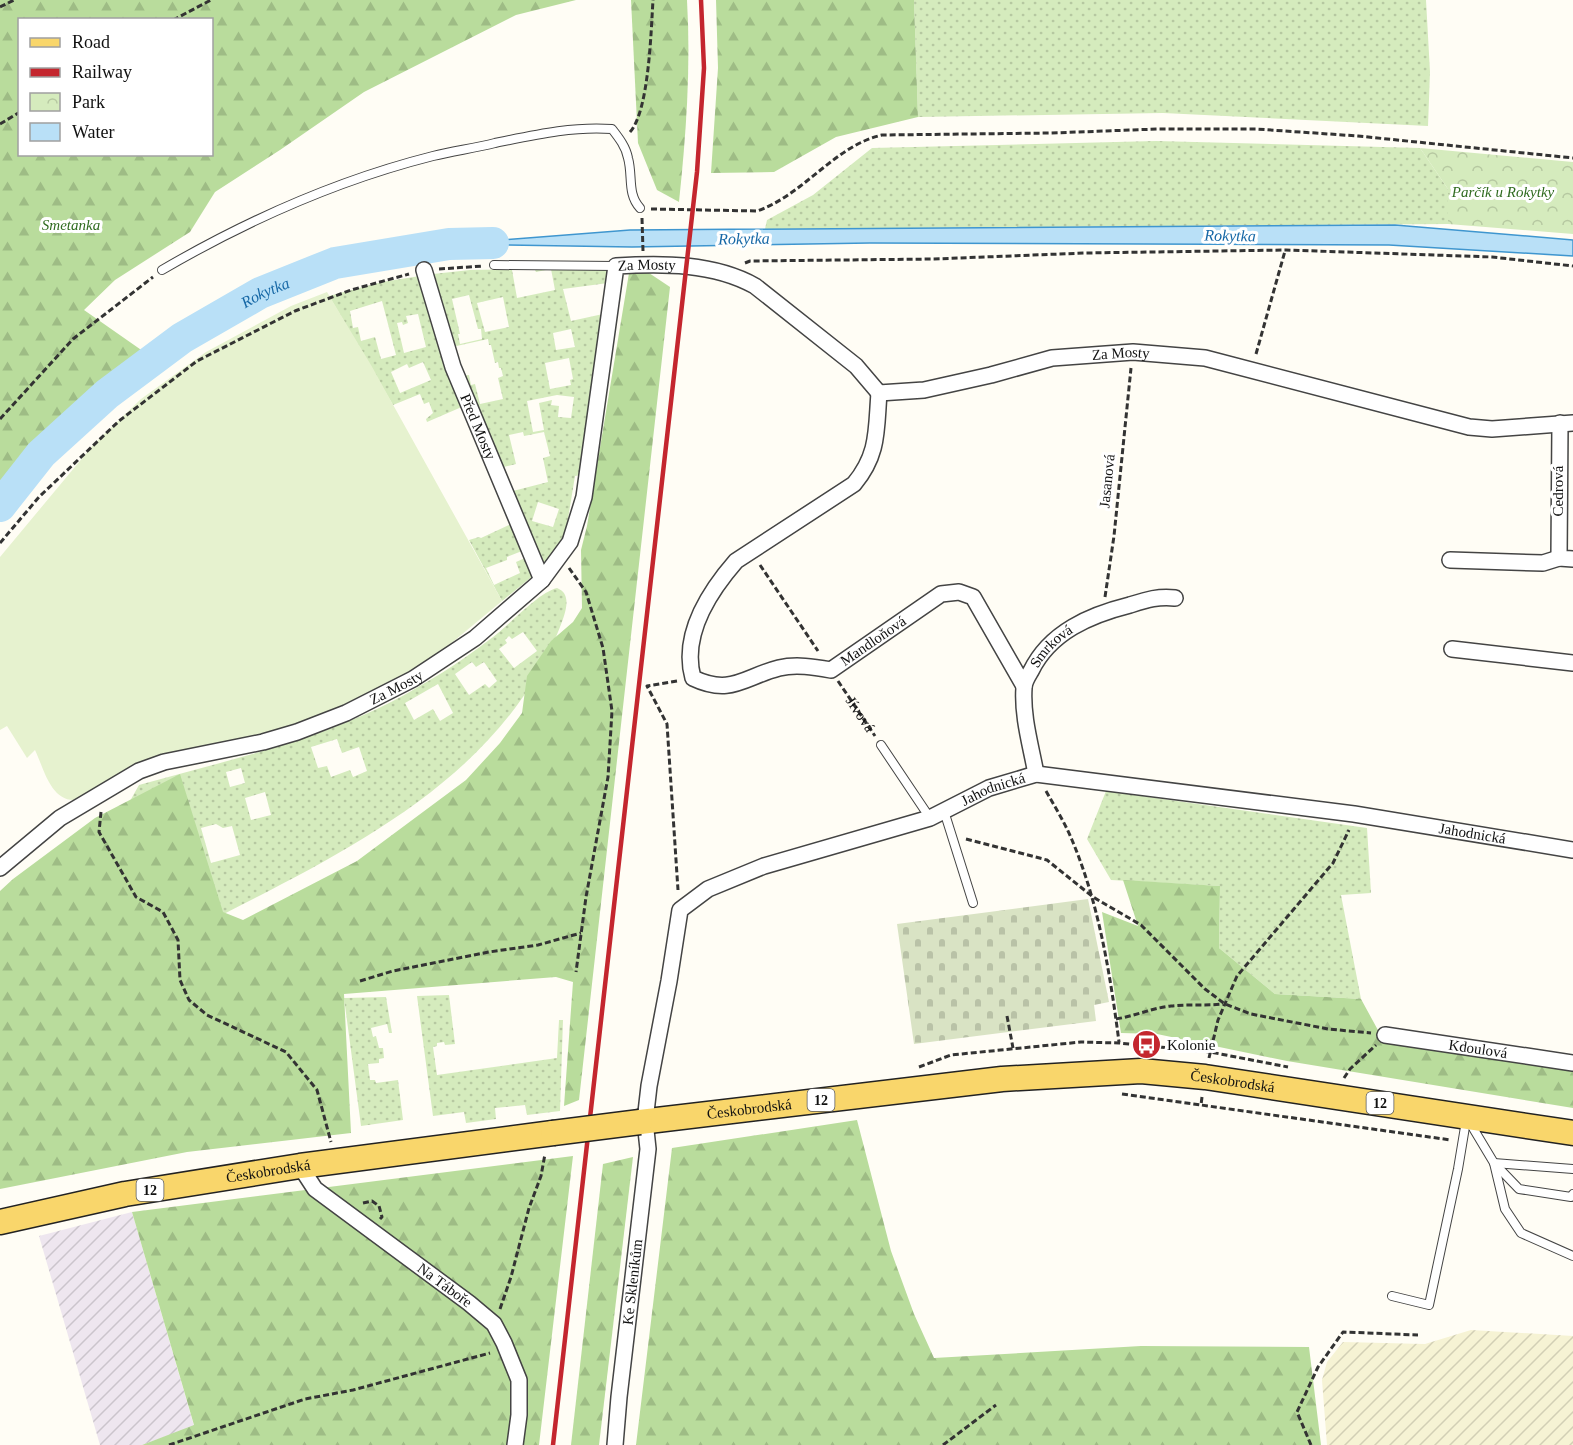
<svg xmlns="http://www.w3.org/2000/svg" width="1573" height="1445" font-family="Georgia,serif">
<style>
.industrial{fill:url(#industrial-furrows)}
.farmland{fill:url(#farmland-furrows)}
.grass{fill:url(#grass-dots);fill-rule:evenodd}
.forest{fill:url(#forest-firs);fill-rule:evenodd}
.cemetery{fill:url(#cemetery-stones)}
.park{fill:url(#park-crowns)}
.pitch{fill:#e6f2cf}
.water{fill:#b9e0f7;stroke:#3f96cf;stroke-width:1.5}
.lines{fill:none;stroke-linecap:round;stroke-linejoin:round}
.river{stroke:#b9e0f7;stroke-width:32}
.lane-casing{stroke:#444;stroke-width:10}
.street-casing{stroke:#444;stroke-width:18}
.primary-casing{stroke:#222;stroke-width:27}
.path{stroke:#333;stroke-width:3;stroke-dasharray:6 3;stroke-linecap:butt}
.lane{stroke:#fff;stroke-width:8}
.street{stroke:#fff;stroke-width:15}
.primary{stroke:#f9d66b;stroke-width:24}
.rail{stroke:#c4262e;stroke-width:4.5}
.primary-bridge-casing{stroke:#222;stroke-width:27;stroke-linecap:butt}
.primary-bridge{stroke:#f9d66b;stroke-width:24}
.labels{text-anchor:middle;stroke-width:6;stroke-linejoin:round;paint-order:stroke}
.shield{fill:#fff;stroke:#585858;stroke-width:1.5}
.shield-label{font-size:14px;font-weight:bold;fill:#111}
.park-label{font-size:15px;font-style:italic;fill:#2f6b1f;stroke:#fff}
.street-label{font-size:15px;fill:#111;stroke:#fff}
.poi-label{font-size:15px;fill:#111;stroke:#fff;text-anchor:start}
.water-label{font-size:16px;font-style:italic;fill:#1768a6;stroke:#fff}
</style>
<defs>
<pattern id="industrial-furrows" width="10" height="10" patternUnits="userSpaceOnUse" patternTransform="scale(1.5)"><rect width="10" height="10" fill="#eee6ef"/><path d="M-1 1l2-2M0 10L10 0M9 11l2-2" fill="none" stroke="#cbc4cc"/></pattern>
<pattern id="farmland-furrows" width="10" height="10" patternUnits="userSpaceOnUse" patternTransform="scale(1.5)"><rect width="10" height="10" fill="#f6f3d4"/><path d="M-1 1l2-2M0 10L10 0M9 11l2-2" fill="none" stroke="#d2cfb5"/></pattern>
<pattern id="grass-dots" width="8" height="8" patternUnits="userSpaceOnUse" patternTransform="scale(1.5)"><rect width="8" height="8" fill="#d5ebbd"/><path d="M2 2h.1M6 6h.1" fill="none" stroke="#b6c8a1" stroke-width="1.8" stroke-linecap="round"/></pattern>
<pattern id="forest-firs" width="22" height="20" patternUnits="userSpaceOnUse" patternTransform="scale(1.5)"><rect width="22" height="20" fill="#b9dc9c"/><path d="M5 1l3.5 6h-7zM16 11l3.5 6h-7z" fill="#9ebc85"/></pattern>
<pattern id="cemetery-stones" width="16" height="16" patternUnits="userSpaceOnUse" patternTransform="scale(1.5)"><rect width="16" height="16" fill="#d9e3c4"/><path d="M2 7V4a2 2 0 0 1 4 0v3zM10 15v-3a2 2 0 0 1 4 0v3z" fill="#b9c2a7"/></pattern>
<pattern id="park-crowns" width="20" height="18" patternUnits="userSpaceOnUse" patternTransform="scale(1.5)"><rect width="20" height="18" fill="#d5ebbd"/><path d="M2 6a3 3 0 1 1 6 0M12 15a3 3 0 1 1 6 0" fill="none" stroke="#b6c8a1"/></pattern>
</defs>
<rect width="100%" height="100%" fill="#fffdf5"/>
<path class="industrial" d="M132,1212L194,1426L142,1445H100L39,1236Z"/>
<path class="farmland" d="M1471,1330L1573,1336V1445H1327L1322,1380L1327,1362L1343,1342L1425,1344Z"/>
<g class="grass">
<path d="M914,0H1426L1430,72L1428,126L1163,113L918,117Z"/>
<path d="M1156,141L1420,148L1448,189V224L765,229L767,220L813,195L872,148Z"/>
<path d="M610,267L608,283L563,289L571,321L603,314L581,475L575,476L566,531L560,543L542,568L509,492L548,482L543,458L550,456L544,432L524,436L523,432L509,435L516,464L499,468L461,376L469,375L471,385L475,384L480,404L503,399L498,378L503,376L501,368H499L498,362L495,363L491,345H489L488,339L452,347L433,274L470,270ZM551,269L555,290L517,298L512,270H535L536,272ZM469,295L478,329H481L482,339L460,344L458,334H460L452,299ZM503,297L509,327L485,332L477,303ZM571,329L575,347L556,350L553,333ZM569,358L573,379L570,380L571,385L550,389L545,363ZM557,395L574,397L571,418L558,417L559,406L551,405L552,400L539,403L544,430L533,432L527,401ZM538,502L559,509L553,527L532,521Z"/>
<path d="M420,276L440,349L464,406L427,422L426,419L433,413L429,402L424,404L420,394L393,405L329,296L382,282ZM382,301L396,355L381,359L375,337L361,341L358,327L353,328L350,311ZM418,314L426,347L404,353L397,323L402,322L403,325L408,323L406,316ZM423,362L431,380L400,393L391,372L407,364L409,368Z"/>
<path d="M513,523L534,575L502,601L469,540L479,537L481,538ZM522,551L525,558L516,562L520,573L494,585L486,568L507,560V557Z"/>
<path d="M557,588C573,594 565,614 560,627C503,776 349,850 216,918L130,801L139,785C224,761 314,742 393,701C427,683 459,663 489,640C508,627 537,593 557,588ZM523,632L537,651L514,668L499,649L507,643L505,640L509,636L512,639ZM472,662L476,667L484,662L497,681L489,688L485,684L469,695L455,674ZM438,684L453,713L440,721L433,709L414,720L405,703ZM337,739L342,753L359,747L367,771L353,777L350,770L331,777L327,766L318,768L311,747ZM241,768L245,783L230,787L226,772ZM265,792L271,815L251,820L245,798ZM216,824L223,828L232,826L240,855L211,863L201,828Z"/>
<path d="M1106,791L1367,828L1371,893L1341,895L1361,999L1275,994L1219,948L1220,886L1111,880L1087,839Z"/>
<path d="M449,995L455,1044L445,1045L444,1042L437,1043V1046L433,1047L437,1075L557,1058L559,1020H563L560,1111L527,1115L525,1105L495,1108L496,1119L466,1123L464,1112L433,1116L417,996Z"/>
<path d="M386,997L392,1033H389L387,1024L371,1028L373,1037L376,1036L379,1048H383L384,1058L379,1059V1063L368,1064L370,1080H375L376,1083L398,1080L403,1120L361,1126L344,998Z"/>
</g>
<g class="forest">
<path d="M0,0H576L516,15L364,92L280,150L215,192L190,232L115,280L84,310L147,354C91,395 44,439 0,493ZM20,20H212V154H20Z"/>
<path d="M631,0H687C691,68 686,135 679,202L657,190L638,143Z"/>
<path d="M716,0H914L918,117L836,137L774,172L711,173L718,68Z"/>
<path d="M631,261L670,287L579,1100L564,1106L573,982L556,977L344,994L351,1133L187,1152L0,1189V891L13,879L95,818L180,774L223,912L243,920L357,861L466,780L500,743L522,713L527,676L551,641L573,622L582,608L581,550L587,526Z"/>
<path d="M1123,880L1220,886L1219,948L1275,994L1361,999L1385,1043L1573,1070V1108L1287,1061L1157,1034L1121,1033L1102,912L1138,926Z"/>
<path d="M857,1120L891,1251L914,1314L934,1358L1141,1346L1309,1347L1321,1445H636L672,1148Z"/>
<path d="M573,1156L539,1445H142L194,1425L132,1212Z"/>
<path d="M633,1157L599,1445H571L603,1164Z"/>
</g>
<path class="cemetery" d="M1088,899L1109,1002L1094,1005L1096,1021L914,1044L897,924Z"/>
<path class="park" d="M1420,148L1573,162V234L1448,224V189Z"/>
<path class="pitch" d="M327,292L371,365L502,601L431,660L327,717L280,733L220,745L76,800C51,802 44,769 35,750L27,758L7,726L0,730V557L94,444L141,399L206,352L291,306Z"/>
<path class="water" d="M1395,225L1573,240V256L1389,245L870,243L632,247L449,244L630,230Z"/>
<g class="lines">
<path class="river" id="s1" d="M0,506L41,454L107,394L182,338L260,293L335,263L449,244L493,243"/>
<defs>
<g id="lane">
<path d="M494,265L616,266"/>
<path d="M162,270C246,221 338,180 433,156C454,151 475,148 495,143C534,135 573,126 612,129C619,138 626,147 628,158C633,176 627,194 640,208"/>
<path d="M881,745L930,818"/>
<path d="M944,811L973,903"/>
<path d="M1470,1123L1494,1163L1519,1189L1571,1197L1573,1194"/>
<path d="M1573,1169L1494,1163L1505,1209L1521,1233L1573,1256"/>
<path d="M1392,1296L1429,1305L1458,1169L1466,1121"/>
</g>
<g id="street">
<path id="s3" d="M424,270L453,367L542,580"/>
<path id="s4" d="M879,393C876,430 879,454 854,484L736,561C709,592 681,635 693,678C731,696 744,677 779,668C796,664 814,667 831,670L941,594L959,592L973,597L1024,686"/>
<path id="s5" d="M879,393L924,390L991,375L1052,358L1133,352L1205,358L1469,427L1492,429L1573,423"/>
<path d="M1560,423L1559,558L1573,559"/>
<path d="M1450,560L1543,563L1559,558"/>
<path d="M1452,649L1573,663"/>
<path id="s6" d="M1036,774C1031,746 1022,717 1024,688C1024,682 1028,676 1031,671C1050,632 1090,615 1130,605C1146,600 1158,596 1175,598"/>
<path id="s7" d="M0,868L60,818L139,771L164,762L263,742L297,732L346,713L413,679L475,638L542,580L570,542L584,497L616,266C662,263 714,263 755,286L856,366L879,393"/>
<path id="s8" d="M1385,1035L1573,1063"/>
<path id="s9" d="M300,1166L315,1189L469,1303L494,1324L504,1343L519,1380V1415L515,1445"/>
<path id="s10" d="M615,1445L619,1397L648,1149L645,1121L649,1086L669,981L680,910L708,889L764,866L930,818L989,788L1036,774L1354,814L1573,850"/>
</g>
<g id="primary">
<path id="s11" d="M640,1122L1002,1079L1141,1071L1205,1077L1573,1133"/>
<path id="s12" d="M0,1222L125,1194L300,1166L553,1133"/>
</g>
</defs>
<use href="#lane" class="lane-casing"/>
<use href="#street" class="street-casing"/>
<use href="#primary" class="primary-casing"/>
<g class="path">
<path d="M0,7L14,0"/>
<path d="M173,20L211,0"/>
<path d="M0,124L20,112"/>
<path d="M630,132C649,111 651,31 653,0"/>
<path d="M651,209L757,211C804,195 834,146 882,135L1051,133L1158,129H1256L1358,136L1573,158"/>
<path d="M642,218L643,251"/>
<path d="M745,263L750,261L934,259L1085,253L1286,250L1492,257L1573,266"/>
<path d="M439,269L483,266"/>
<path d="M1256,354L1285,251"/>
<path d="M0,419L73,339L153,277"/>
<path d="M0,543L39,497L119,421L197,361L295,311L351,290L409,274"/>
<path d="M760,565L818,651"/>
<path d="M569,568L586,592L603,648L612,711L608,777L586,897L576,972"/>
<path d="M1105,597L1114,536L1131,368"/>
<path d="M677,681L647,686L667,724L678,890"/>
<path id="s2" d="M838,681L875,736"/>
<path d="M1046,791C1055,807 1065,823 1072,840C1099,904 1110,973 1119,1042"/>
<path d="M101,812L99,832L136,897L163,912L178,940L180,980L189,1000L207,1015L286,1052L317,1090L331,1142"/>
<path d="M966,839L1047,860L1093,897L1141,925L1205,989L1225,1004L1251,1014L1328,1029L1371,1033"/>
<path d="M360,981L393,971L489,952L538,945L581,933"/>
<path d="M1007,1016L1013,1048"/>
<path d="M1116,1019C1135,1016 1152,1008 1171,1006C1188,1004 1206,1006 1223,1004"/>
<path d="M1209,1058L1218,1020L1237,976L1333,863L1349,830"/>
<path d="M919,1067L951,1055L1081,1042L1119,1043L1210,1052L1288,1067"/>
<path d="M1344,1078L1350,1069L1376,1045"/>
<path d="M1122,1094L1201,1105"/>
<path d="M1202,1097L1201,1105L1451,1140"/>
<path d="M363,1203L372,1201L379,1206L382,1217L380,1219"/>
<path d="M500,1309L511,1277L529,1208L541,1176L545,1154"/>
<path d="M169,1445L305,1399L353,1390L490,1353"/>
<path d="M943,1445L996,1405"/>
<path d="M1311,1445L1297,1412L1318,1367L1343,1332L1418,1335"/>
</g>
<use href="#lane" class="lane"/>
<use href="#street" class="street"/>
<use href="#primary" class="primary"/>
<path class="rail" d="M553,1445L697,172L704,68L701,0"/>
<defs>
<path id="primary-bridge" d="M553,1133L640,1122"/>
</defs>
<use href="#primary-bridge" class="primary-bridge-casing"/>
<use href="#primary-bridge" class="primary-bridge"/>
</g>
<defs>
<symbol id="bus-disc" viewBox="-11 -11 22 22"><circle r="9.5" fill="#c4262e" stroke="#fff"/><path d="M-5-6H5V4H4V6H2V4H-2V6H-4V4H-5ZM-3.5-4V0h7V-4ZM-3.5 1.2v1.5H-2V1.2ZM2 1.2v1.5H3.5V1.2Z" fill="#fff"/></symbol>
</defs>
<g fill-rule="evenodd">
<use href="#bus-disc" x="1130" y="1028" width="33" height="33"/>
</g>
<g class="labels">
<g class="shield">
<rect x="807.5" y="1089" width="27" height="22" rx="4.5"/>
<rect x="1366.5" y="1092" width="27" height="22" rx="4.5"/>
<rect x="136.5" y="1179" width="27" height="22" rx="4.5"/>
</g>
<g class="shield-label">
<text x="821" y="1105">12</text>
<text x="1380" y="1108">12</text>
<text x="150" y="1195">12</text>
</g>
<g class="park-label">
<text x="1503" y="197">Parčík u Rokytky</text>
<text x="71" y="230">Smetanka</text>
</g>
<g class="street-label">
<text dy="5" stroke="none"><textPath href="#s7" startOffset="982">Za Mosty</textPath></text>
<text dy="5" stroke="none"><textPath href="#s5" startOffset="246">Za Mosty</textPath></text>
<text dy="5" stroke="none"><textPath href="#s3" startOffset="166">Před Mosty</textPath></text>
<text transform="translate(1107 481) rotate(-84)" y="5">Jasanová</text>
<text transform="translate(1558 491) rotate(-90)" y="5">Cedrová</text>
<text dy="5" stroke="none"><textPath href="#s4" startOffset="561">Mandloňová</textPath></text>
<text dy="5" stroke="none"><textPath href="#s6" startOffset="138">Smrková</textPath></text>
<text dy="5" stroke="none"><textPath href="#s7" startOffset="442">Za Mosty</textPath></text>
<text dy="5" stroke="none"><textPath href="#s2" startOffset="40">Jívová</textPath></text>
<text dy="5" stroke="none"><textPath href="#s10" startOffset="878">Jahodnická</textPath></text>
<text dy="5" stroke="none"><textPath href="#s10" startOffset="1364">Jahodnická</textPath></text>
<text dy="5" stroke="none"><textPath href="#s8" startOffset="94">Kdoulová</textPath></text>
<text dy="5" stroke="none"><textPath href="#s11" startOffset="596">Českobrodská</textPath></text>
<text dy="5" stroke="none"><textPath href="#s11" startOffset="110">Českobrodská</textPath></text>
<text dy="5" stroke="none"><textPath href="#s12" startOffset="273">Českobrodská</textPath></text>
<text dy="5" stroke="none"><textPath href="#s10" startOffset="164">Ke Skleníkům</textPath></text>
<text dy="5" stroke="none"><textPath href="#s9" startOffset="189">Na Táboře</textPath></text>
</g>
<g class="poi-label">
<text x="1167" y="1050">Kolonie</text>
</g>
<g class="water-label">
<text transform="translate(1230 235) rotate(1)" y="6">Rokytka</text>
<text transform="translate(744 238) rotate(-1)" y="6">Rokytka</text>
<text dy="6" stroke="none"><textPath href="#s1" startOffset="344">Rokytka</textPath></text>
</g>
</g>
<rect x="18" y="18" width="195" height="138" fill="#ffffff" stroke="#a0a0a0" stroke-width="1.5"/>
<rect x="30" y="38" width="30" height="9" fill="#f9d66b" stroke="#a0a0a0" stroke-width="1.5"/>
<text x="72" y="48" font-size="18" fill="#111111">Road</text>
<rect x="30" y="68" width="30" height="9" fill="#c4262e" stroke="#a0a0a0" stroke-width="1.5"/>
<text x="72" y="78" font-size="18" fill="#111111">Railway</text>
<rect x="30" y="93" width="30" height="18" fill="url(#park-crowns)" stroke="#a0a0a0" stroke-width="1.5"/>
<text x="72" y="108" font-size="18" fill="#111111">Park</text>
<rect x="30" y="123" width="30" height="18" fill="#b9e0f7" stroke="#a0a0a0" stroke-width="1.5"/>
<text x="72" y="138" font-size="18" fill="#111111">Water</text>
</svg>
